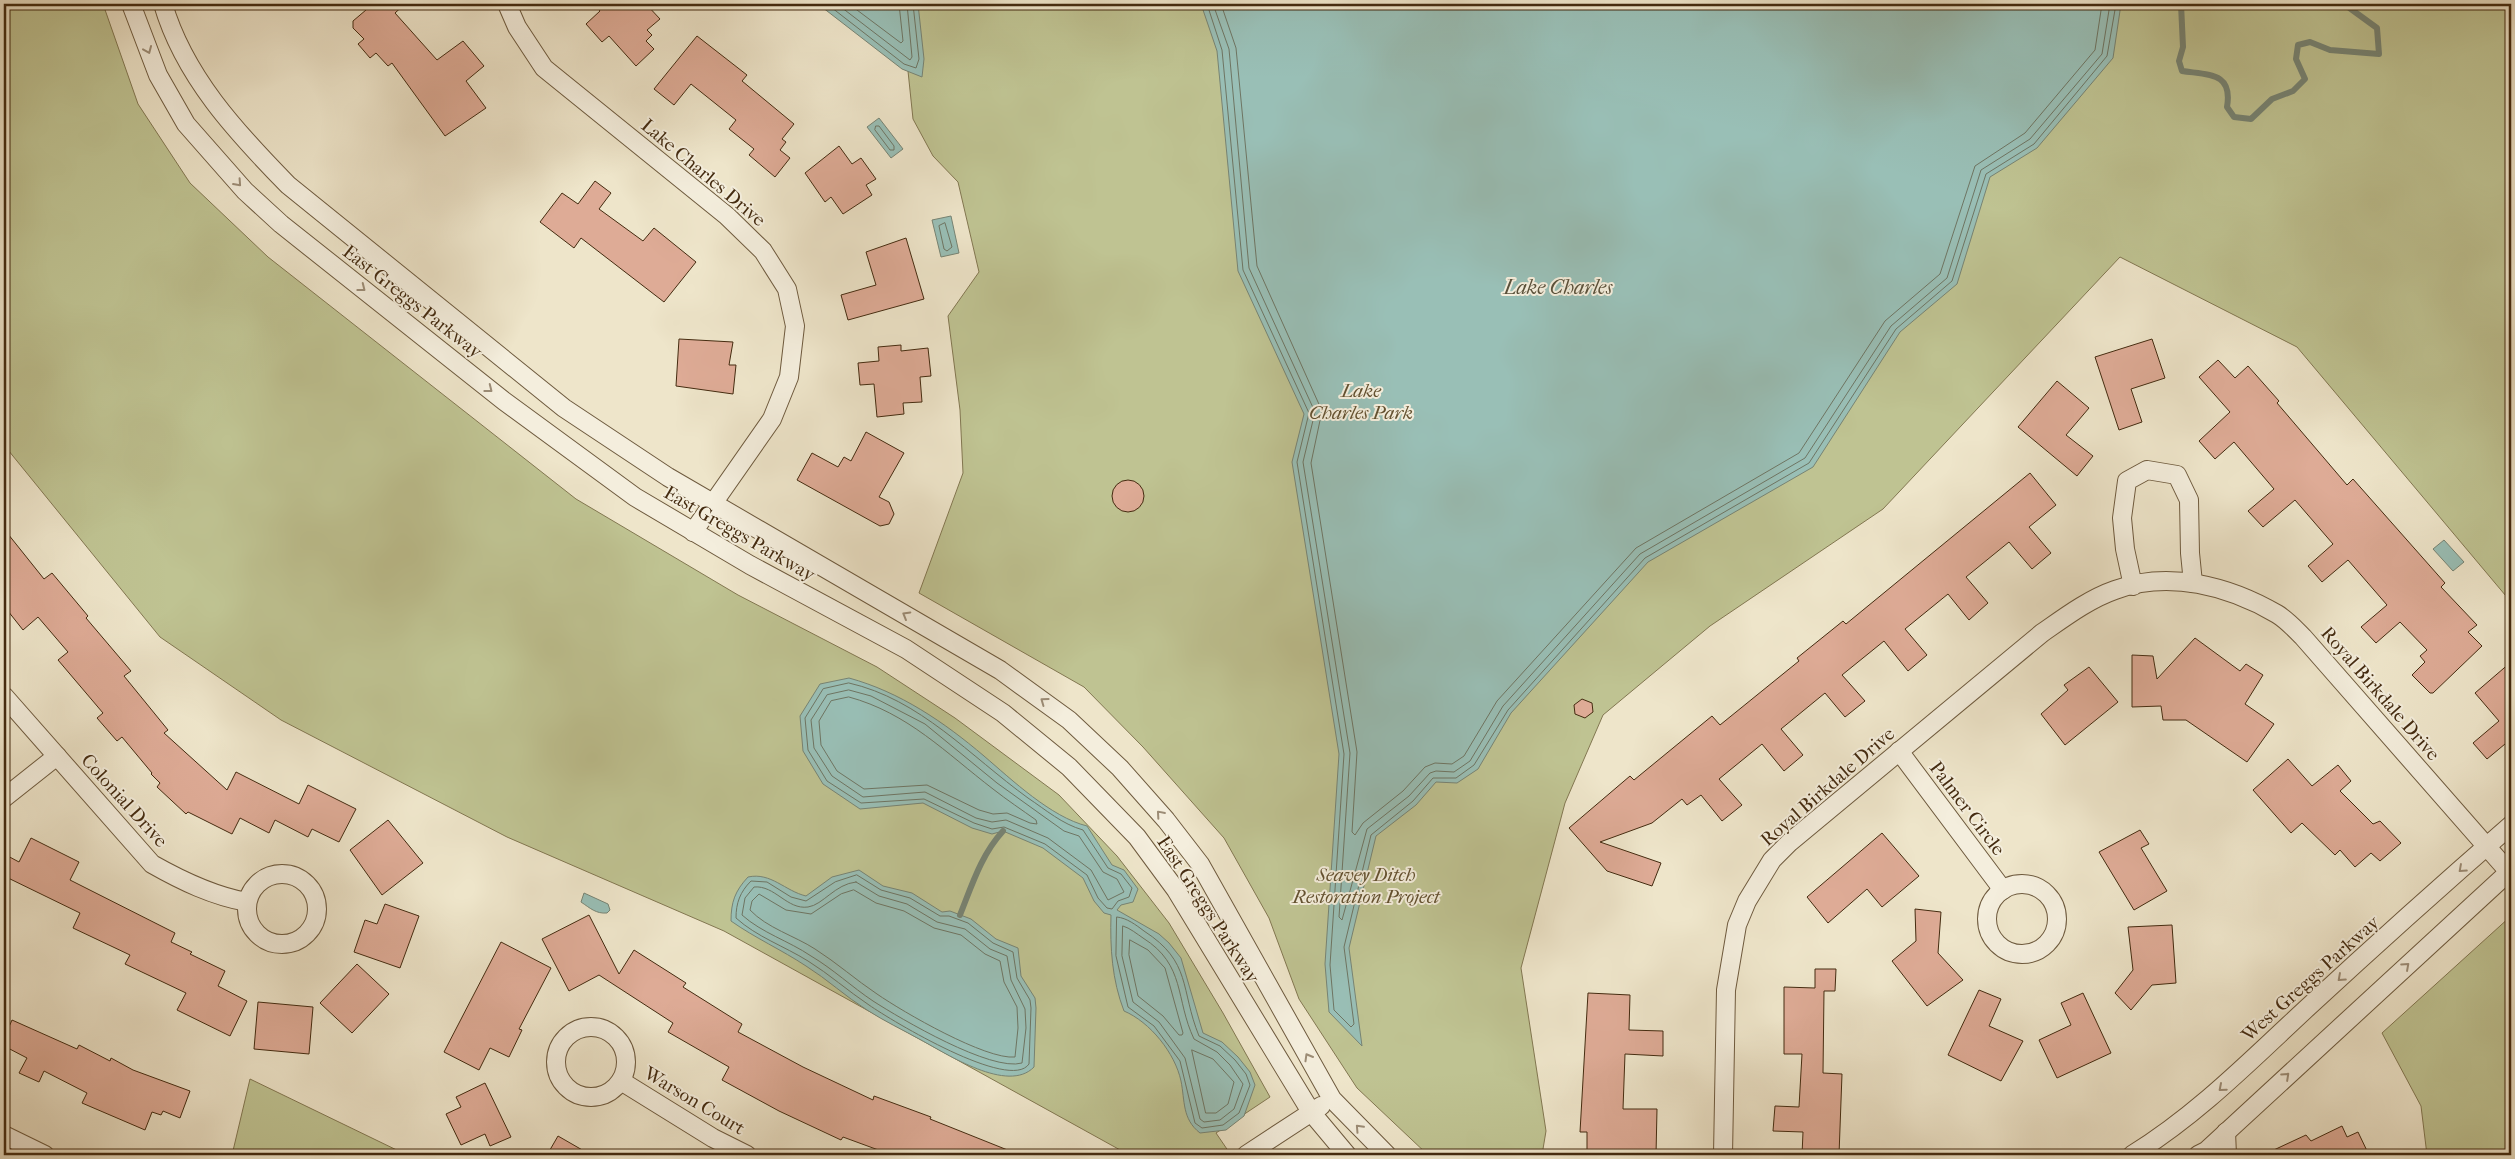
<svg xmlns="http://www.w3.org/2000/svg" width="2515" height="1159" font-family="'IM FELL French Canon',serif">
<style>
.green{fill:#bfc392;stroke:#827751}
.water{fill:#99bfb6;stroke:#778474}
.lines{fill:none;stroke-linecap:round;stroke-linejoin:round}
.shore{stroke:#6e7563;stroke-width:1}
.stream{stroke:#778474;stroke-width:6}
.building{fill:#deab96;stroke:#442b10}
.street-casing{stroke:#6e5a3e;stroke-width:20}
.street{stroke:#f4eedd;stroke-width:18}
.oneway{stroke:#9c8c76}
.labels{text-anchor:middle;stroke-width:4;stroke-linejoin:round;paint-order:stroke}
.street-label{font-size:19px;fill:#442b10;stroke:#f4eedd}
.park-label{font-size:19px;font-style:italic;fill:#635130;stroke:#f4eedd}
.water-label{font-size:20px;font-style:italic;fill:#59503a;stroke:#f4eedd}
</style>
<rect width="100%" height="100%" fill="#eee5ca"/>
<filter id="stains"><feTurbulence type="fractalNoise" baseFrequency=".004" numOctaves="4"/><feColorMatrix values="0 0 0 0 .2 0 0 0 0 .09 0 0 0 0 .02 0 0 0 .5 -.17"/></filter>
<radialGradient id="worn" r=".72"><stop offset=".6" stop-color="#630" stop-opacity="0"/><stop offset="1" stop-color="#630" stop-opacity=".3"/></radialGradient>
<g class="green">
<path d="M4,4H103L138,104L190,183L268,257L576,499L738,595L877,667L955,718L1059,795L1117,856L1169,923L1223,1013L1270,1097L1216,1133L1231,1155H1125L1122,1151L724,931L507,837L281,720L160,637L4,445Z"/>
<path d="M901,4H2511V602L2297,347L2120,257L1883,509L1710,626L1603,715L1565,803L1521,968L1546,1131L1542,1155H1428L1357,1088L1299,999L1269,918L1224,838L1143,747L1084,687L919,593L963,473L960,410L948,316L979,272L958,182L933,156L913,119Z"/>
<path d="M2511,916V1155H2427L2421,1106L2382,1033Z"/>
<path d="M250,1079L407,1155H232Z"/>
</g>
<g class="water">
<path d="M818,4H918L924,59L922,77L902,69Z"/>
<path d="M1201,4H2121L2113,58L2037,148L1990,177L1957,284L1900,332L1813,467L1648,562L1511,713L1478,769L1457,783L1436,782L1416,805L1376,836L1349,948L1362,1046L1329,1012L1325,964L1339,754L1292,462L1304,414L1238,271L1217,51Z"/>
<path d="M879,118L903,149L891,158L867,127Z"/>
<path d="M951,216L959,253L941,257L932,220Z"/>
<path d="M2444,540L2464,562L2453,571L2433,549Z"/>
<path d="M849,678C900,692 944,722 984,756C1012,780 1051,817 1087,826L1112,865L1124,870L1138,889L1133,902L1121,905L1117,910L1159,934L1169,943L1181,958L1203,1033L1222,1042L1238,1057L1250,1072L1255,1085L1244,1116L1226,1130L1200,1133C1182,1119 1185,1101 1181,1081C1175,1053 1150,1022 1124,1011C1112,980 1110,948 1111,915L1104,913L1094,901L1083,878L1043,848L1003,831L992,834L972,828L923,803L860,809L823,784L803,751L800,716L820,684Z"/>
<path d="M859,870L883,886L912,893L942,912L950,911L971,919L996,939L1018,948L1021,976L1035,998L1036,1008L1034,1067C1008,1094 947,1054 921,1040C903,1030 884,1021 867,1010C846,997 827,979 806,966C782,950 755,938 731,921C731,902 735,891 748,877C771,872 785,891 806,896L832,877Z"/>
<path d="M584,893L608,904L610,910L607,913C596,914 590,908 581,902Z"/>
</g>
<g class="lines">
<g class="shore">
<path d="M827,4L904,64L916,68L919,59L913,4"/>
<path d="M837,4L910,60L912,57L907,4"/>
<path d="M849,4L901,43L903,41L899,4"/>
<path d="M1207,4L1222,50L1243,270L1309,413L1297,462L1344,754L1330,965L1334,1010L1351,1027L1354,1024L1344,947L1371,835L1413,801L1433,778H1456L1474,765L1508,710L1645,558L1809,463L1896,329L1952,281L1986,174L2034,144L2107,56L2116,4"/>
<path d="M1213,4L1229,49L1249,268L1315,412L1303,462L1350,753L1339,917L1342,920L1367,829L1409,796L1430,773L1436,771L1454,772L1470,761L1503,706L1640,554L1805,458L1891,326L1947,278L1981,170L2030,139L2102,54L2110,4"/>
<path d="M1221,4L1236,48L1257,266L1322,411L1311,463L1357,752L1352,832L1355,835L1363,823L1403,791L1425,767L1435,763L1452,764L1464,756L1497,701L1636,548L1799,453L1885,321L1940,274L1975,166L2025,133L2095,50L2102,4"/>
<path d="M876,126H879L894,146V150H890L875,130Z"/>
<path d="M945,223L952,247L947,251L944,249L939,226Z"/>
<path d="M849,683C920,699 970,756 1028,798C1046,810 1062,824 1083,830L1108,868L1121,874L1132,888L1129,897L1118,901L1112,909L1107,908L1098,898L1087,875L1045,844L1004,827L992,829L974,823L924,799L861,803L827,781L808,750L805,718L823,689Z"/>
<path d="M849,690L871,696L925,724L997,783L1064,831L1079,836L1103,872L1117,879L1124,892L1108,900L1091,870L1048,838L1006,820L992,822L976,818L925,792L863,797L832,776L814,748L811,720L827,695Z"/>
<path d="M849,697C908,713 946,753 993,789C1007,800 1022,810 1036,820L1037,824L1030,823L1007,813L993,814L979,810L927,785L864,789L837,771L821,745L819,721L831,701Z"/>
<path d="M857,875L881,890L910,898L940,916H949L968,923L993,943L1013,952L1017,978L1030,1000L1031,1008L1029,1064C1010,1092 892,1021 869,1005C848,991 829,974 808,961C784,946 757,937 736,918C736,903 740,892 751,881L767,882L791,897L806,901L835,882Z"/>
<path d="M856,882L879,896L907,904L937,922L965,929L990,949L1007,956L1011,980L1025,1009L1026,1028L1022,1063C991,1072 901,1019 873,1001C852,987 833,969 811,956C789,941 762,933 742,915L745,898L754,887C775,885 787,910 808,907C823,905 835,884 856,882Z"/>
<path d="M854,890L876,903L904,911L934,928L961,935L985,954L1000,961L1004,982L1017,1007L1018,1028L1015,1057C986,1060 903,1012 877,994C856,980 837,963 815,949C795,936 767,928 750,910L752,901L759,894L786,910L811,914L841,894Z"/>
<path d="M1117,917C1127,918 1136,925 1144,931C1192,962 1180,989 1199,1036L1220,1046L1235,1060L1246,1074L1250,1085L1239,1113L1223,1125L1202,1128L1195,1123L1180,1061L1154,1026L1128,1007L1116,956Z"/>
<path d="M1123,926C1130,928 1137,934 1143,938C1186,965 1175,999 1194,1039L1217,1052L1230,1065L1243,1084L1234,1109L1220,1120L1204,1122L1200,1119L1185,1058L1159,1022L1133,1002L1122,956Z"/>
<path d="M1130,940L1148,950L1165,968L1183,1033L1182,1035H1179L1163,1016L1138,996L1129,955Z"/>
<path d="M1192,1050L1213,1059L1234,1082L1228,1104L1216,1113H1206Z"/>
</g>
<g class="stream">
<path d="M2181,4L2183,47L2179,61L2182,71C2209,75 2233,72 2227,107L2234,117L2251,119L2272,99L2293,91L2305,79L2296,59L2298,45L2310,42L2330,50L2379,54L2377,28L2344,4"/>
<path d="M960,915C972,885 981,855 1003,831"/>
</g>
</g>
<g class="building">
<path d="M373,4H405L395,13L437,60L463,41L484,66L466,81L486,108L445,136L392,63L388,66L376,53L370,58L358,44L364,39L353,28V21Z"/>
<path d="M594,4H646L660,19L647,30L652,35L646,41L654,49L636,66L609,36L602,42L586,24L600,11Z"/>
<path d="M697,36L747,75L742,81L794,124L782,139L786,142L780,150L790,158L775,177L749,155L754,149L729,129L736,120L691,84L674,105L654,89Z"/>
<path d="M839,146L852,164L861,158L876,179L866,185L872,195L843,214L831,197L825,202L805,173Z"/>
<path d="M595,181L611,193L599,209L643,241L654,228L696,262L664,302L581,238L574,248L540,222L562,193L578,204Z"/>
<path d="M906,238L924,299L848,320L841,295L876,285L866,252Z"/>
<path d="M679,339L733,342L729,365H736L733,394L676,386Z"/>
<path d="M2152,339L2165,378L2131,389L2142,422L2119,430L2095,357Z"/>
<path d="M901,345V351L928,348L931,376L920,377L922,402L903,403L904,414L877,417L874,384L860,385L858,363L879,361L878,347Z"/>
<path d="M2218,360L2235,378L2248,366L2279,401L2277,403L2347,485L2353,479L2445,583L2441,587L2477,625L2468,632L2482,646L2433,693H2430L2412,675L2425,662L2420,656L2427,650L2400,622L2376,643L2361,627L2387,605L2348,560L2322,582L2308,566L2333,544L2295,500L2263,527L2248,511L2274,489L2234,442L2215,459L2199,441L2230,412L2199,377Z"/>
<path d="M2057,381L2089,408L2066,435L2093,456L2077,476L2018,427Z"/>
<path d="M866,432L904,453L879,497L889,502L894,514L889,524L880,526L797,480L812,453L838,467L844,457L851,461Z"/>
<path d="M2030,473L2056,505L2029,527L2051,553L2032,569L2009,542L1966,577L1988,603L1969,620L1948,594L1905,629L1927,655L1908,671L1884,641L1842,675L1865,701L1845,717L1825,693L1781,729L1803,755L1784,771L1762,744L1719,779L1742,805L1722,821L1701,795L1687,805L1682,799L1652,823L1600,842L1661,863L1652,886L1607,871L1569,828L1630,776L1634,780L1712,716L1720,725L1799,661L1797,658L1843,621L1846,624Z"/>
<circle cx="1128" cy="496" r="16"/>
<path d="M4,529L44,579L52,573L88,616L86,618L131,671L124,676L168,730L164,733L227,790L236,772L299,804L308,785L356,809L339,842L312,829L308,837L275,820L269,833L240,818L232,834L188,812L186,814L157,787L160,783L151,774L152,773L122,737L117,741L97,718L103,713L58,660L68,652L38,617L23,630L4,606Z"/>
<path d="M2195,638L2240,671L2246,664L2263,675L2245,704L2274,724L2247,762L2186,720H2163L2161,706L2132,707V655L2153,656L2157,679Z"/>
<path d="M2511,662V739L2487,759L2473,743L2499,721L2475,693Z"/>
<path d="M2089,667L2118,702L2065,745L2041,714L2068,690L2064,685Z"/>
<path d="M1582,699L1592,703L1593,712L1585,718L1575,714L1574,705Z"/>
<path d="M2288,759L2312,786L2338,765L2351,781L2340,791L2373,824L2380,821L2401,843L2380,861L2371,853L2355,867L2340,850L2335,855L2302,823L2291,833L2253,790Z"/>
<path d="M388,820L423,863L382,895L350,850Z"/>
<path d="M2140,830L2149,844L2141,848L2167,891L2134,910L2099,852Z"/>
<path d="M1882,833L1919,876L1882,907L1867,889L1828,923L1807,897Z"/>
<path d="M31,838L79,862L70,880L175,933L171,942L192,952L190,954L225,971L218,986L247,1001L230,1036L177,1010L186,993L125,964L130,955L73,928L80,913L4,876V854L19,862Z"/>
<path d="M385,904L419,916L400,968L354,952L365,920L377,924Z"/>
<path d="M1915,909L1941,912L1938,953L1963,980L1927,1006L1892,961L1916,941Z"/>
<path d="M589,915L619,974L634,950L686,983L683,987L742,1024L738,1032L803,1067L873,1100L874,1096L931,1117L930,1119L1020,1155H892L843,1137L841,1140L779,1111L722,1080L729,1067L668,1032L673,1023L599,975L569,991L542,939Z"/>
<path d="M2172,925L2176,983L2152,985L2131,1010L2115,993L2133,970L2128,927Z"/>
<path d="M501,942L551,968L519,1029L522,1030L509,1057L490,1048L479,1070L444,1052Z"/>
<path d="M357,964L389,994L352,1033L320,1003Z"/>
<path d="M1815,969H1836L1835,991H1824L1823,1073L1842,1074L1839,1155H1802L1803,1132L1773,1131L1775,1106L1799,1107L1802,1054H1784V987L1815,988Z"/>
<path d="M1979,990L2001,999L1989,1026L2023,1041L2001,1081L1948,1055Z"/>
<path d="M1588,993L1630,995L1629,1030L1663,1031V1056L1625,1054L1623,1109H1657L1656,1155H1587V1132H1580Z"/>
<path d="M2083,993L2111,1053L2057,1078L2039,1040L2071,1025L2061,1003Z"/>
<path d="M258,1002L313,1007L309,1054L254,1049Z"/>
<path d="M12,1020L77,1049L79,1045L110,1061L111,1058L133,1070L190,1091L180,1118L163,1111L161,1115L152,1112L145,1130L82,1103L87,1093L44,1071L39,1082L19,1073L27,1058L4,1046V1038Z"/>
<path d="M485,1083L511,1137L490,1146L485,1134L461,1145L446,1114L461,1107L456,1097Z"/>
<path d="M2342,1126L2347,1137L2358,1132L2369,1155H2263L2306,1135L2311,1141Z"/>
<path d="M558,1136L591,1155H547Z"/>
</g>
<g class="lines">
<defs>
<g id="street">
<path d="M131,4L158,75L186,124L245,191L281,224L504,401L635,497L750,565L906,649L1003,713L1069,767L1137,837L1176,890L1311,1112L1347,1155"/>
<path d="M163,4C184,76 236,132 288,185L564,408L668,477L1000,670L1069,720L1120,768L1166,820L1200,864L1332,1099L1387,1155"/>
<path d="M507,4L517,27L544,68L727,216L763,251L787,289L795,326L789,377L772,419L693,532"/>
<path d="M2133,586L2125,549L2122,518L2127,481L2147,470L2177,475L2189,500L2190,553L2193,583"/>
<path d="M4,696L152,864C182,881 213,896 247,902"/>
<path d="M1899,751L2003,890"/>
<path d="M4,798L57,756"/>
<circle cx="282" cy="909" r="35"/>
<circle cx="2022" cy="919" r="35"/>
<circle cx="591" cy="1062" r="35"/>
<path d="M621,1081L713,1138L747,1155"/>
<path d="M2226,1132L2227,1155"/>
<path d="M4,1135L45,1155"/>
<path d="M1246,1155L1321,1106"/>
<path d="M1723,1155L1726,990L1737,925L1747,901L1772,860L1790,842L2042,633C2065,617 2089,599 2115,590C2169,570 2229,586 2277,614C2287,620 2295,629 2303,637L2509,872"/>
<path d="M2132,1155C2197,1115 2250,1061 2306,1009C2373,947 2442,885 2511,825"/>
<path d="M2198,1155L2206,1151L2511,870"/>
</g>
</defs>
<use href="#street" class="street-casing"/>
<use href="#street" class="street"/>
</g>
<defs><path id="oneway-chevron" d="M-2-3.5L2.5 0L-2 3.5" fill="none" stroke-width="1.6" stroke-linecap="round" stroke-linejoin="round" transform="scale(1.25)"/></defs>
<g class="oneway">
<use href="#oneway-chevron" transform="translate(148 50) rotate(67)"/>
<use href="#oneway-chevron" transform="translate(238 183) rotate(48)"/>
<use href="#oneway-chevron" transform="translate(362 288) rotate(38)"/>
<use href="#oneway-chevron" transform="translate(489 389) rotate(38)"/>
<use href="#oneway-chevron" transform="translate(906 615) rotate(-150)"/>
<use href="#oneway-chevron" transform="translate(1044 701) rotate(-144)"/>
<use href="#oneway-chevron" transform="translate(1160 814) rotate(-131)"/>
<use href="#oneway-chevron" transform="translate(2462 869) rotate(138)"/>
<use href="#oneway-chevron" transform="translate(2406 966) rotate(-42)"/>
<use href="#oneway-chevron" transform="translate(2341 978) rotate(138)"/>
<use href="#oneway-chevron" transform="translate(1308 1057) rotate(-120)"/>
<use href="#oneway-chevron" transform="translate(2286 1076) rotate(-43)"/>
<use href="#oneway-chevron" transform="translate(2222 1088) rotate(139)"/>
<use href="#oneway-chevron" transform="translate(1359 1128) rotate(-133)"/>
</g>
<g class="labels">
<g class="street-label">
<text transform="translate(704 172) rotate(40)" y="7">Lake Charles Drive</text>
<text transform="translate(413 301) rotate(38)" y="7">East Greggs Parkway</text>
<text transform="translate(740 533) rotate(30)" y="7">East Greggs Parkway</text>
<text transform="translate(2381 693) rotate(49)" y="7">Royal Birkdale Drive</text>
<text transform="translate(1827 786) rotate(-41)" y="7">Royal Birkdale Drive</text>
<text transform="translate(125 800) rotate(48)" y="7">Colonial Drive</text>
<text transform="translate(1968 808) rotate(53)" y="7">Palmer Circle</text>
<text transform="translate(1209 909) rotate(57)" y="7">East Greggs Parkway</text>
<text transform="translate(2310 978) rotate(-42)" y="7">West Greggs Parkway</text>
<text transform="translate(695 1100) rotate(31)" y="7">Warson Court</text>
</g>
<g class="park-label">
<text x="1361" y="397">Lake<tspan x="1361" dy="22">Charles Park</tspan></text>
<text x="1366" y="881">Seavey Ditch<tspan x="1366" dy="22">Restoration Project</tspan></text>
</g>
<g class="water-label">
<text x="1558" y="294">Lake Charles</text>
</g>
</g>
<rect width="2515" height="1159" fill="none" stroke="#eee5ca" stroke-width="20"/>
<rect x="5" y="5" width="2505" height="1149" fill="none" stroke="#442b10" stroke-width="2.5"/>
<rect x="10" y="10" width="2495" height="1139" fill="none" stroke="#442b10"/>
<rect width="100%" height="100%" filter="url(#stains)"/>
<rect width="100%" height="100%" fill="url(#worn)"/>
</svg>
